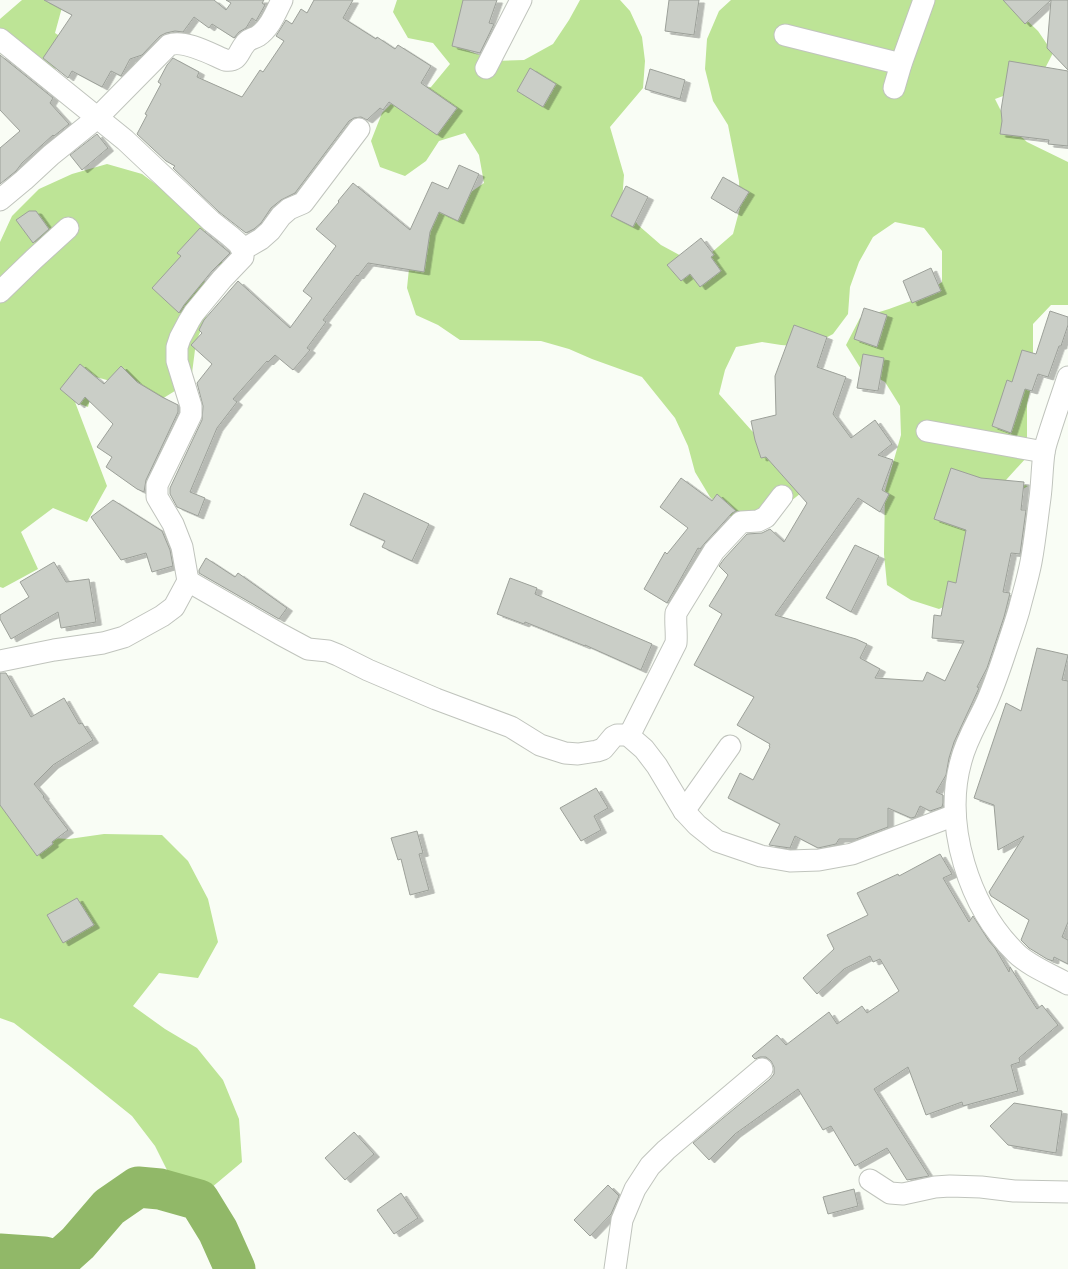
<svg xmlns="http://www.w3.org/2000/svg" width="1068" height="1269" font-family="Overpass,sans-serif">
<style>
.green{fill:#bde496}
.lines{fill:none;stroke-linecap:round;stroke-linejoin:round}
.river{stroke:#91b868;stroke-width:41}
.building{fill:#cacec7;stroke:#9ca099;filter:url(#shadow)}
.street-casing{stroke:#c0c4bd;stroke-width:23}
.street{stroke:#fff;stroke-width:21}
</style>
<defs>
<filter id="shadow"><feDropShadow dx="5.5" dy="3" stdDeviation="0" flood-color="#0004"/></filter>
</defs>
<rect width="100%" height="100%" fill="#f9fdf5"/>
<g class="green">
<path d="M22,0H64L55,33L58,35L67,71L38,65L28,66L0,54V19Z"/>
<path d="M397,0H463L465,26L469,51L495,61L524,60L553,44L569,20L580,0H620L630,11L642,37L645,61L643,88L610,127L624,175L622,202L638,225L661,245L685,258L711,253L733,234L740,208L739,181L728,125L713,101L705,69L707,39L719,11L731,0H1015L1017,11L1038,31L1053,53L1041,76L1019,90L995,99L1007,123L1027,142L1068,162V305H1051L1033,324V378L1027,404V457L1006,480L1028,486L1001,502L1022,510V511L963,598L939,609L911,600L887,585L884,554L885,491L901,435L900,406L885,382L861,369L846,345L860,318L889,309L919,298L942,282V251L924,228L895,222L873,237L859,262L850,287L848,314L833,334L809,347L781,345L762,342L736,347L725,370L719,394L752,431L780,452L801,493L781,509L755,515L730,516L710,497L695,472L688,446L675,418L642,377L592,359L569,349L541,341L460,340L438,325L416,315L407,288L410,259L433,207L461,199L484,183L479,155L465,133L439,141L426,161L405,176L380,167L371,141L382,113L403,92L431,87L450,64L433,43L408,38L393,12Z"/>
<path d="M107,164L142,174L173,197L202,226L223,263L202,274L212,303L196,342L191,381L157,402L121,384L96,377L88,407L75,402L107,486L87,522L53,508L21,532L38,569L3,588L0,587V242L12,216L39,189L72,174Z"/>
<path d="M0,790L34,837L69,839L104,834L162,835L188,861L208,899L218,942L198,978L159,973L133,1006L165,1029L197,1048L223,1080L239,1119L242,1162L211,1188L171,1178L155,1146L132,1116L71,1067L14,1023L0,1018Z"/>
</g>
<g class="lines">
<path class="river" d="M0,1254L44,1257L58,1261L78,1243L109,1207L138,1187L160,1189L199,1200L218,1231L235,1269"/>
</g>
<g class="building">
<path d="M44,0H214L226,10L231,3L226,0H264L262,3L265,5L256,21L252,18L246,28L239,32L234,38L212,24L209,28L194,17L183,32L175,31L166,33L160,36L142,55L130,59L121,76L111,71L102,87L72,71L68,78L43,58L72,15Z"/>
<path d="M314,0H353L343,18L376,39L377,37L395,49L398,45L431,66L421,83L457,108L437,135L389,102L383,110L380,108L367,120L361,117L354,118L349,121L295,193L281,200L271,208L261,223L254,229L246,233L219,212L173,168L175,166L166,161L137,134L147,115L145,114L161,84L158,82L167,65L173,58L199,72L197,77L242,97L260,70L263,72L284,41L276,36L286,20L292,24L301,9L307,13Z"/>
<path d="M463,0H497L489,23L494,24L480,53L452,46Z"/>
<path d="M669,0H699L694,35L665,31Z"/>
<path d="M1003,0H1051L1025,24Z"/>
<path d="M1051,0H1068V70L1047,48Z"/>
<path d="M0,55L53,98L50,103L69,124L54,136L53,135L22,163L16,171L0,184V148L20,131L0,110Z"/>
<path d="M1009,61L1068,71V146L1048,144L1049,140L1000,134L1002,121L1001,110Z"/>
<path d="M530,68L556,84L543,107L517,91Z"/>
<path d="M650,69L685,80L680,99L645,89Z"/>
<path d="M97,134L108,148L82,170L70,155Z"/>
<path d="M459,165L479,174L458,221L439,212L430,232L424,272L368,263L358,276L357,275L323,320L326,322L307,348L310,350L293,370L275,355L268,362L267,361L233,399L237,402L217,428L190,492L205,498L198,516L177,507L170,494V488L202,420L203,406L197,383L212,364L191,345L202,333L199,330L204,320L238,281L290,328L312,298L303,291L336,246L316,229L339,202L338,201L353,183L410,230L432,182L448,189Z"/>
<path d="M723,177L749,192L736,213L711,198Z"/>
<path d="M626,186L648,197L633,227L611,216Z"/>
<path d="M29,211H36L49,229L33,243L16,220Z"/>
<path d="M200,228L230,253L212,271L184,305L179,313L152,288L181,256L177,253Z"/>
<path d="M701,238L714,255L711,257L721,271L700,287L690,274L681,281L667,265Z"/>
<path d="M931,268L941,291L912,303L903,281Z"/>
<path d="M864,308L887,315L877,347L854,339Z"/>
<path d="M1050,311L1068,317V325L1061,346H1059L1048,377L1038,374L1032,391L1025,389L1011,433L992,426L1007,380L1012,382L1022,350L1036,354Z"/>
<path d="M794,325L827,337L817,367L846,377L833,414L851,438L875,420L892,444L878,455L893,460L882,490L889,494L880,512L858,498L775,615L856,639L867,644L860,658L880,669L875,678L923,681L927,672L945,681L964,641L932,638L934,615L941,616L948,581L956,583L966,530L934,519L951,468L981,478L1024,482L1021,510H1026L1020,554L1011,553L1003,592L1010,593L1004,617L987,668L977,687L979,688L954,742L949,758L946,775L936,792L943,795V803L942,807L930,811L920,806L915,817L911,818L888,808V827L856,839H839L836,844L818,848L795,836L790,848L769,845L780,824L728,798L740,773L753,780L770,747L769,746L770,744L737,725L754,697L694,665L722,614L709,606L728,575L719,566L724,559L747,534L762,533L770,529L784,542L807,503L766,457L761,458L755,440L751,421L776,415L775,376Z"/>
<path d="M863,354L884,358L878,391L857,388Z"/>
<path d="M80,364L104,384L121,366L137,382L162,397L178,405V412L146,480L144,492L137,489L106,467L112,457L97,447L113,424L85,397L79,405L60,389Z"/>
<path d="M681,478L712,501L717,494L736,511L732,513L705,543L700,549L698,548L667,603L644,589L665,552L667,554L688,528L660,507Z"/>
<path d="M364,493L429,524L412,561L382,547L385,541L350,525Z"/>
<path d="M113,500L162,531L170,550L173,566L152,572L146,553L121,560L91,517Z"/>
<path d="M855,545L879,556L851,612L826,598Z"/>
<path d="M206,558L235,577L238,573L287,608L279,619L199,573V570Z"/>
<path d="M54,562L66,582L89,579L96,622L61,628L58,612L11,639L0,619V615L29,597L20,582Z"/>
<path d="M510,578L537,588L535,594L652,644L641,670L585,645V646L525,622L524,624L497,614Z"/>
<path d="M1037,648L1068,655L1062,680L1068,681V922L1062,937L1068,940V964L1054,957L1053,961L1047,959L1029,948L1021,940L1029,920L991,896L989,892L1024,836L998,850L994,805L974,798L1006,703L1021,711Z"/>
<path d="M0,673H6L31,717L64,698L79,724L82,723L93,740L53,765L34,784L44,796L43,797L68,830L52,842L53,844L37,856L0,805Z"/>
<path d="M596,788L608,808L594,816L601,830L581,841L560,808Z"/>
<path d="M417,831L423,853L419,854L429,890L410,895L401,859L398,860L391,838Z"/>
<path d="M940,854L952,874L943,878L969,922L973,916L989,941L995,948L1009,972L1010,967L1037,1009L1042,1005L1058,1025L1019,1058L1020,1062L1011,1065L1018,1091L963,1106L962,1102L926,1115L908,1067L874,1089L929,1176L907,1180L887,1148L855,1166L831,1126L823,1130L798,1089L735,1134L709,1160L693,1143L770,1079L774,1074V1067L771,1061L766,1057H760L755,1059L752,1056L777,1035L786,1045L829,1012L837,1024L862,1006L867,1013L899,991L880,959L873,962L870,956L844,969L817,994L803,978L834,949L827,935L868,915L857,893L898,874L899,876Z"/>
<path d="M77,898L94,925L63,943L47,915Z"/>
<path d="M1014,1103L1062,1111L1056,1153L1008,1145L990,1126Z"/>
<path d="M354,1132L374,1154L345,1180L325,1158Z"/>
<path d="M608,1185L619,1196L611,1214L590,1236L574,1220Z"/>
<path d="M854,1189L858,1206L828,1214L823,1197Z"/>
<path d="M401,1193L418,1218L394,1234L377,1210Z"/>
</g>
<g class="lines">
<defs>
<g id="street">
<path d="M785,35L901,64L924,0"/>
<path d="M0,39L125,140L211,221L230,236L238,243L243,251V257L222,279L194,313L189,321L180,338L177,347V361L191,406V415L157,485V497L173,524L182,547L188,581"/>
<path d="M486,68L521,0"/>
<path d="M894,88L901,64"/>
<path d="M0,200L24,180L51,155L97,118L169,45C184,39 211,54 225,60C239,62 238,52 245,44C248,39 253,39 258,36C270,28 276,12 282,0"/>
<path d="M242,250L261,239L270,231L281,216L289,209L303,203L359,129"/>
<path d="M0,292L34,259L68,228"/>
<path d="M1068,377C1062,395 1056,412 1050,431C1048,438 1045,445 1044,453C1042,467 1042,483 1040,498C1037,519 1035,541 1031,562C1028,578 1023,594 1019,610C1015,624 1010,638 1005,653C999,671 993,689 985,706C976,725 966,741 961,761C943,825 969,907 1016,953C1029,966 1052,975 1068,984"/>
<path d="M927,431L1044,452"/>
<path d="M0,661L54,650L103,643L124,637L162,616L174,607L188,581L280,634L308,649L328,651L338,655L368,670L436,699L511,727L540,745L565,753L578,754L597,751L603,749L613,737L617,735H624L629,736L644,749L657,766L684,811L697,825L717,841L761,856L790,861L819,860L852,854L955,815"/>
<path d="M629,736L676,643C677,633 675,623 676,613L714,551L741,522L758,521L766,517L782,496"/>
<path d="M684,811L730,746"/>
<path d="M870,1180L890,1193L903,1194L935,1187L950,1186L981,1187L1014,1191L1068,1192"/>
<path d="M615,1269L622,1220L635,1189L650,1166L666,1150L762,1069"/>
</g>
</defs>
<use href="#street" class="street-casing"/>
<use href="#street" class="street"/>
</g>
</svg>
